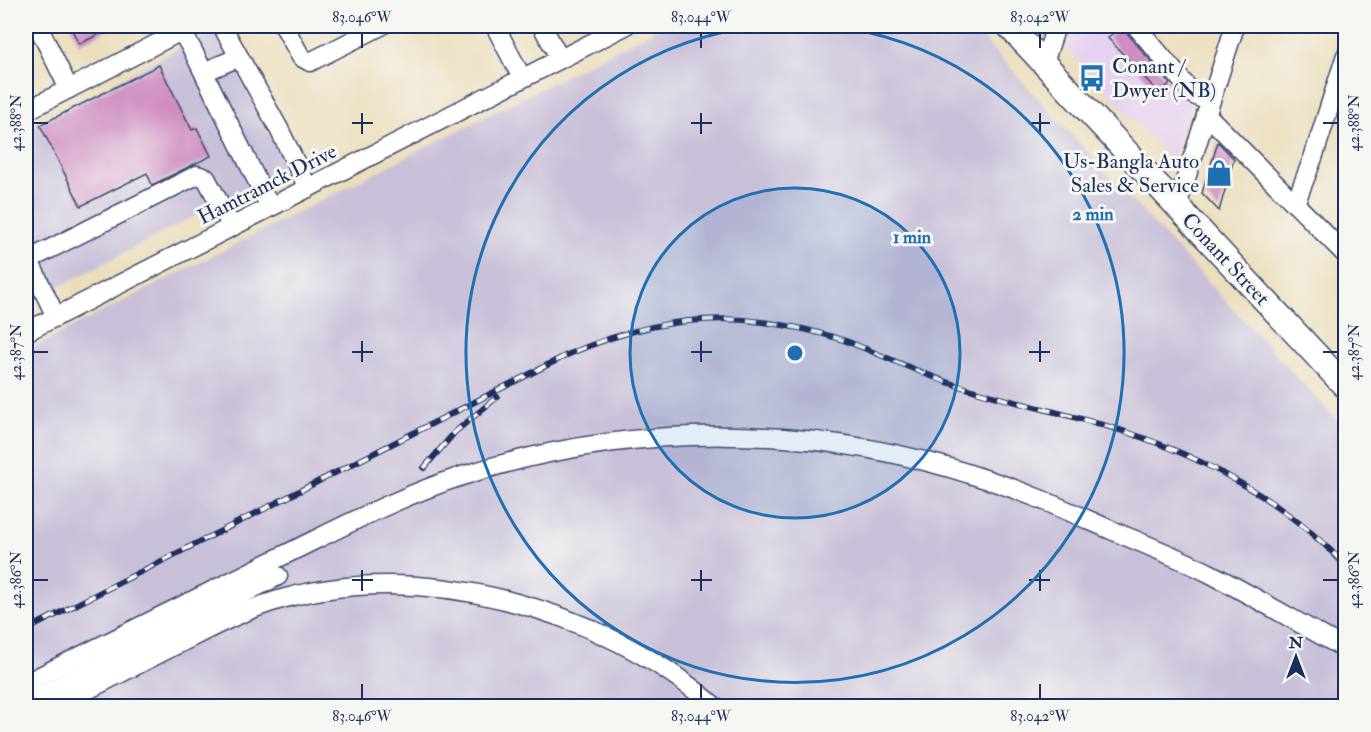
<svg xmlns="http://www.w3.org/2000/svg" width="1371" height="732" font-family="'IM FELL Double Pica',serif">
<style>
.built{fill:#e6d2f0}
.industrial{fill:#c8bfd8}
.building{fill:#cf8dc1}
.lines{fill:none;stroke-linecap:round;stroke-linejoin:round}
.minor-casing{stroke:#3a496c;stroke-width:21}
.major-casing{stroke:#3a496c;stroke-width:27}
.minor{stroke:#fff;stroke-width:18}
.major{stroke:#fff;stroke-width:24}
.rail-casing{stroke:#1b2f5e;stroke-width:6}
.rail{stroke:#f6f6f2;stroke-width:4;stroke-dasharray:11;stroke-linecap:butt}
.ticks{fill:none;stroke:#1b2f5e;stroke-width:2}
.ring{fill:none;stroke:#1f6fb2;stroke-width:3}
.labels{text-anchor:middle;stroke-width:6;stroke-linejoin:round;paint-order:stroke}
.poi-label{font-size:21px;fill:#1b2f5e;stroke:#f6f6f2;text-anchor:start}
.street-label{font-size:21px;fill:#1b2f5e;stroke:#f6f6f2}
.centre{fill:#1f6fb2;stroke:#f6f6f2;stroke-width:3}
.ring-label{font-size:18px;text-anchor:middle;font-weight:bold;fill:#1f6fb2;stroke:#f6f6f2;stroke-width:6;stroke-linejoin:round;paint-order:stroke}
.neatline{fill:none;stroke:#1b2f5e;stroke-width:2}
.ticks-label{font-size:15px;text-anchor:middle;fill:#1b2f5e}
</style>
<rect width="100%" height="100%" fill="#f6f6f2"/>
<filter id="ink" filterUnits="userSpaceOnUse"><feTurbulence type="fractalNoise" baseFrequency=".0167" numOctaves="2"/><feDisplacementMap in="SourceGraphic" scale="12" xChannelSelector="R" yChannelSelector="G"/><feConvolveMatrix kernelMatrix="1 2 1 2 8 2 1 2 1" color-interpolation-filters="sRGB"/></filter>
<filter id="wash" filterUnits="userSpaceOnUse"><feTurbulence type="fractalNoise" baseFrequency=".008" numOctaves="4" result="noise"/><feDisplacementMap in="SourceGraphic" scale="24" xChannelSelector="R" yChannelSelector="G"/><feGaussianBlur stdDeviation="1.35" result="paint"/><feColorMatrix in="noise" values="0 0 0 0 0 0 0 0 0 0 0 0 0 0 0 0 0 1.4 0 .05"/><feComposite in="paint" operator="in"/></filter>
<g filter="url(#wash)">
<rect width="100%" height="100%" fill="#ecdebc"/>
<path class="built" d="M1074,26H1132L1191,101L1172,161L1066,48Z"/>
<g class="industrial">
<path d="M663,26H972L1110,177L1345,429V706H26V351Z"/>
<path d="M216,29L287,168L26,304V129Z"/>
</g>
<g id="blocks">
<g class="building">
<path d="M70,26H116L79,44Z"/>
<path d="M1120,26H1125L1127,33L1170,84L1158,92L1108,38Z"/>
<path d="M159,65L192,130L197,128L211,156L152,185L147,173L81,206L40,125Z"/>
<path d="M1218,142L1234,159L1219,211L1202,193Z"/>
</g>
</g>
</g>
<g filter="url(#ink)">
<use href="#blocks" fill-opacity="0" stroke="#3a496c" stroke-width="1.5"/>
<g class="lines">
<defs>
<g id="minor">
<path d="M38,26L69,89"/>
<path d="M222,26L278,127L308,188"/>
<path d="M284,26L301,57L310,62L381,26"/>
<path d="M495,26L522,78"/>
<path d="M542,26L560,59"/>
<path d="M1136,26L1194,95L1210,102"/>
<path d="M181,31L192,49L270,207"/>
<path d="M1044,63L1056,26"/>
<path d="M204,72L239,57"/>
<path d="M26,111L191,26"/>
<path d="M1206,114L1346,255"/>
<path d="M1295,204L1313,158L1346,55"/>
<path d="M1177,206L1235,26"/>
<path d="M26,254L56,317"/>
<path d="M28,260L197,175L206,178L232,227"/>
<path d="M26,332L625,26"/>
<path d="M26,683C108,642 191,601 274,560C336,530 397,497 462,476C630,422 812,422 979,477C1025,491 1068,511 1111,530C1144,544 1177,557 1209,573C1255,597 1300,624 1346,649"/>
<path d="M26,703L278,576"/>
<path d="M55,706C94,687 133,667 172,647C205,631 237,613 272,602C417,556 602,608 714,706"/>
</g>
<path id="major" d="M1009,26L1346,387"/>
</defs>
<use href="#minor" class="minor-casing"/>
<use href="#major" class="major-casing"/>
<use href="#minor" class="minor"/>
<use href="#major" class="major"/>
<defs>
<g id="rail">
<path d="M424,468L455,432L497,397"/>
<path d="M26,630L567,355C624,330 681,316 744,320C778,323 813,330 846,341C883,355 918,373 956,385C1012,403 1070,414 1126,432C1208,459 1287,503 1346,566"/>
</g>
</defs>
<use href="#rail" class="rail-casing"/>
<use href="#rail" class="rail"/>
</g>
</g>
<path class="ticks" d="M362,33V48M701,33V48M1040,33V48M362,113V134M701,113V134M1040,113V134M33,123H48M352,123H373M691,123H712M1029,123H1050M1323,123H1338M362,341V362M701,341V362M1040,341V362M33,352H48M352,352H373M691,352H712M1029,352H1050M1323,352H1338M362,570V591M701,570V591M1040,570V591M33,580H48M352,580H373M691,580H712M1029,580H1050M1323,580H1338M362,684V699M701,684V699M1040,684V699"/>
<circle cx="795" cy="353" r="165" fill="#1f6fb2" fill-opacity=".12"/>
<g class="ring">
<circle cx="795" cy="353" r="165"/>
<path d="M827 26A329 329 0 1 1 763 26"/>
</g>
<defs>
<symbol id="bus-bare" viewBox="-9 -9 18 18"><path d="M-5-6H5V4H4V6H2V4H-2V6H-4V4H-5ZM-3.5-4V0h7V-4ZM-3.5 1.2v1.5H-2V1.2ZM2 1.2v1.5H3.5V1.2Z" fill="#1f6fb2" stroke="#f6f6f2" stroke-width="2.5" paint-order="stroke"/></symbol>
<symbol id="shop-bare" viewBox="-9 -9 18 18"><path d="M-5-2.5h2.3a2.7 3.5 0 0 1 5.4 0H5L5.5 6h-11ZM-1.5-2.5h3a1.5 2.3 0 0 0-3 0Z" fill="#1f6fb2" stroke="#f6f6f2" stroke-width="2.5" paint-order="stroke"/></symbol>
</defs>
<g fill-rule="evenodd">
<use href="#bus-bare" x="1073" y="59" width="38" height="38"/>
<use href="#shop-bare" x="1200" y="154" width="38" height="38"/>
</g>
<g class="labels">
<g class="poi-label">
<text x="1112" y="73">Conant /<tspan x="1112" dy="24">Dwyer (NB)</tspan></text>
<text x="1199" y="168" text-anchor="end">Us-Bangla Auto<tspan x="1199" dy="24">Sales &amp; Service</tspan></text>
</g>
<g class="street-label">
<text transform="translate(267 184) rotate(-27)" y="7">Hamtramck Drive</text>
<text transform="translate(1226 259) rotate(47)" y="7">Conant Street</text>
</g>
</g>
<circle cx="795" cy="353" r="9" class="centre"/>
<g class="ring-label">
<text x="1093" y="220">2 min</text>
<text x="912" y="243">1 min</text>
</g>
<rect width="1371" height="732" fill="none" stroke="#f6f6f2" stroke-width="66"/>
<g transform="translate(1296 657)" stroke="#f6f6f2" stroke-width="4.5" paint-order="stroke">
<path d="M0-4.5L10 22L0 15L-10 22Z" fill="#1b2f5e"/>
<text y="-9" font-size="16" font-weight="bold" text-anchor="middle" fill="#1b2f5e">N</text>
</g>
<rect x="33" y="33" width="1305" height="666" class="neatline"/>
<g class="ticks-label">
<text x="362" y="22">83.046°W</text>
<text x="701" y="22">83.044°W</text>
<text x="1040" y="22">83.042°W</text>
<text transform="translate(16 123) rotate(-90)" y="5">42.388°N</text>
<text transform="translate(1354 123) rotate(-90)" y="5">42.388°N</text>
<text transform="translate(16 352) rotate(-90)" y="5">42.387°N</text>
<text transform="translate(1354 352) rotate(-90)" y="5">42.387°N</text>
<text transform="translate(16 580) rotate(-90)" y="5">42.386°N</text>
<text transform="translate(1354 580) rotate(-90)" y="5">42.386°N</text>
<text x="362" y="721">83.046°W</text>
<text x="701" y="721">83.044°W</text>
<text x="1040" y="721">83.042°W</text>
</g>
</svg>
